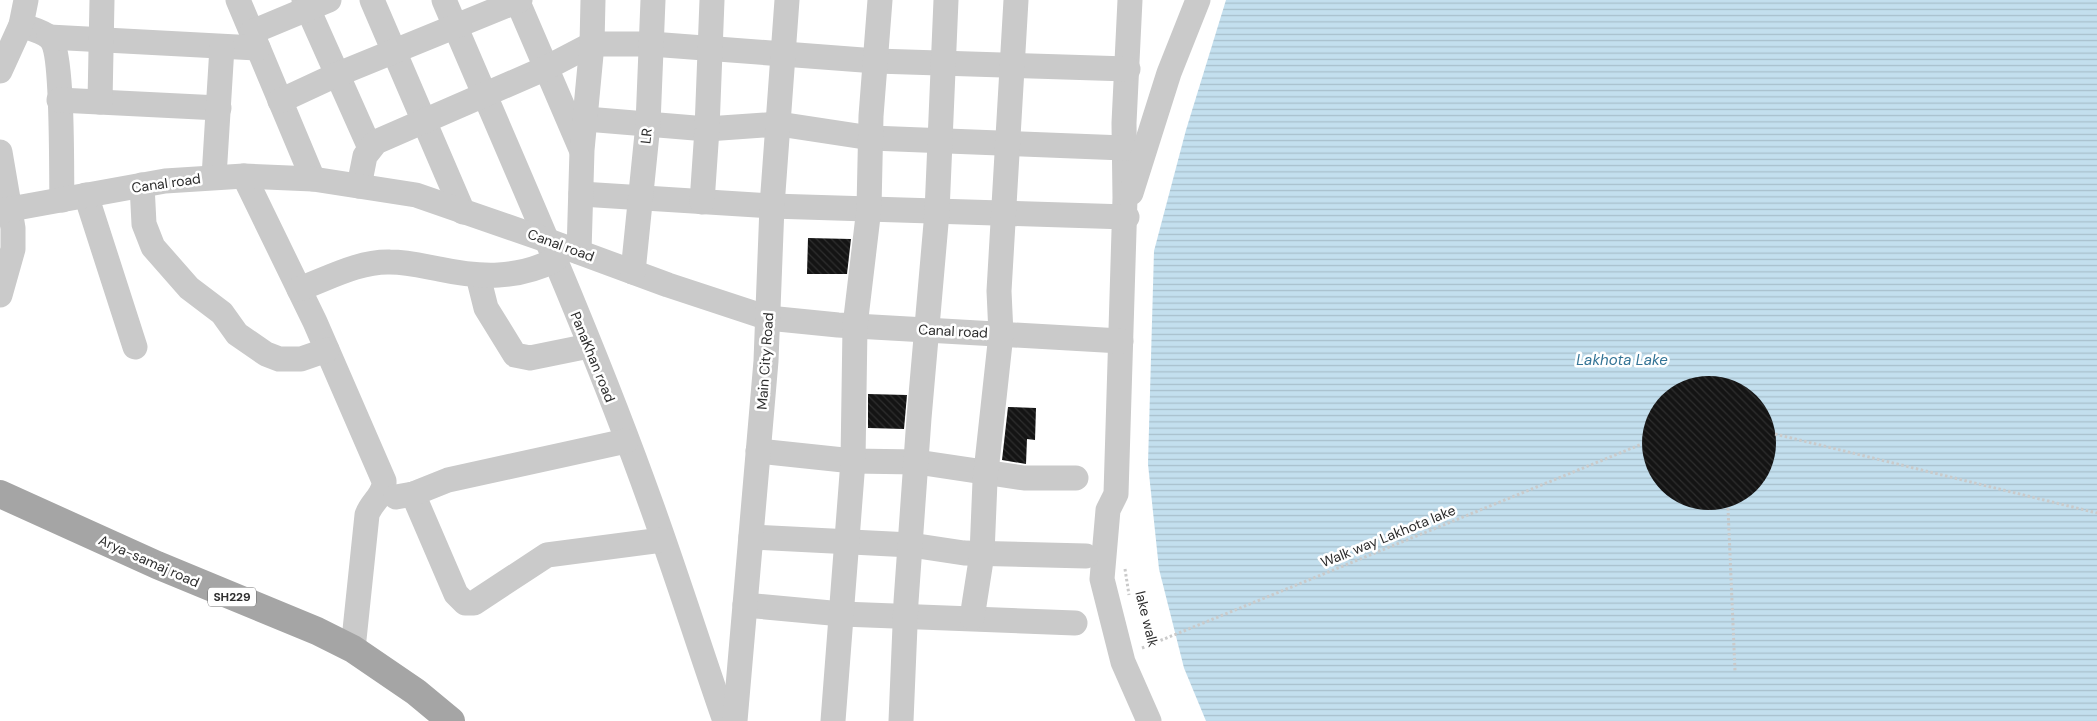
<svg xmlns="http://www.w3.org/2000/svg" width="2097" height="721" font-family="'DM Sans',sans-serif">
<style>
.water{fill:url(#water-rules)}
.building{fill:url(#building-back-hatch)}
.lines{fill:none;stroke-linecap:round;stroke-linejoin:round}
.path{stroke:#cacaca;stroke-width:3;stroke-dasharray:2.5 2.5;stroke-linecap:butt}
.minor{stroke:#cacaca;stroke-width:25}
.major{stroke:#a5a5a5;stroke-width:28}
.labels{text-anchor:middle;stroke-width:5;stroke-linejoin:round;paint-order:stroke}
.shield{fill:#fff;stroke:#6c6c6c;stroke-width:1}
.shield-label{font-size:12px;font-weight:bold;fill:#2d2d2d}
.street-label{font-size:14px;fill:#2d2d2d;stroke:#fff}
.water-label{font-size:15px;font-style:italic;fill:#347496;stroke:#fff}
</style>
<defs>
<pattern id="water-rules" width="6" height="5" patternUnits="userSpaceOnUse" patternTransform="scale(1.25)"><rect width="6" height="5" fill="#c3dfee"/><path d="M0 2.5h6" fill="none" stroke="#a8c0cc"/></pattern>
<pattern id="building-back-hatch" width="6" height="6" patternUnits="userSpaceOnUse" patternTransform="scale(1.25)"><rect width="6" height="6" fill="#141414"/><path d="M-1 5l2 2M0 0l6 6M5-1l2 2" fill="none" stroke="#2e2e2e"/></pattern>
</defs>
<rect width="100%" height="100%" fill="#fff"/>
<path class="water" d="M1226,0H2097V721H1206L1184,668L1159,569L1148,464L1154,251L1186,130Z"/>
<g class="building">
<path d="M808,238L851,239L847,274H807Z"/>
<circle cx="1709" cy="443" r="67"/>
<path d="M868,394L907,395L904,429L868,428Z"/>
<path d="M1008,407L1036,408L1035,440L1027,439L1026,464L1002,460Z"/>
</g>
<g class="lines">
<g class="path">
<path d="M1775,434L2097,513"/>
<path d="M1728,508L1735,671"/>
<path d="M1125,569L1129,595"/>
<path d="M1142,648L1642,444"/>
</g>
<g class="minor">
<path d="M238,0L313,179"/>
<path d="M304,0L370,148"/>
<path d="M372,0L463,212"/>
<path d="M444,0C515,167 590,333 651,504C677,576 700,649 725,721"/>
<path d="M517,0L581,149"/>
<path d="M1130,0L1124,123L1125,198L1116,494L1108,510L1102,579L1123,662L1149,721"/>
<path d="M21,25C29,28 42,31 49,37C64,50 61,174 62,200"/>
<path d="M252,32L329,0"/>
<path d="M49,37L258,48"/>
<path d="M0,71L21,25L26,0"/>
<path d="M59,100L219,108"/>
<path d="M280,101L336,75L520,0"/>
<path d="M100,102L102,0"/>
<path d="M586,119L707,129L779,124L871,138L1124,148"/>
<path d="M0,152L13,228V249L0,295"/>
<path d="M244,176L315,322L384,481C385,495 371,502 367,515L353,649"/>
<path d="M214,177L222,47"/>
<path d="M142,185L144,224L153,247L189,288L222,313L237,334L266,354L279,359H301L327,350"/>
<path d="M359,186L365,156L376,142L546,68L592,44H651L876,61L1128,69"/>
<path d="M1131,193L1169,73L1198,0"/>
<path d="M581,194L772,206L1127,217"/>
<path d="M86,195L135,347"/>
<path d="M702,202L707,129L712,0"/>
<path d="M0,211L165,181L244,176L313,179L416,195L546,240L668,285L768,318L838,325L1121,341"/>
<path d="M579,252L582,150L592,44L593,0"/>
<path d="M633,272L648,124L653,0"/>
<path d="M478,276L486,308L515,355L530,358L589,346"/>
<path d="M299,289C327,279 359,261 390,262C407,262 423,266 439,269C481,278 517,279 555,260"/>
<path d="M758,451L853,461L917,462L1024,478H1076"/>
<path d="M413,494L456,594L465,603H474L547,555L662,540"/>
<path d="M396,497L413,494L448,480L626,441"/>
<path d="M751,537L911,545L964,553L1086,556"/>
<path d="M745,605L842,614L1075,623"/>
<path d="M972,618L982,554L985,481L1001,334L999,291L1016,0"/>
<path d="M735,721L766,361L772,206L787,0"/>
<path d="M833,721L853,461L855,326L869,208L871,116L880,0"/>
<path d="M901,721L906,602L919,418L937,212L946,0"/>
</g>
<path class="major" d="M0,494L157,565L317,631L353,649L416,692L451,721"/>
</g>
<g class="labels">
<rect class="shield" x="208" y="587.5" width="48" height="19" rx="4"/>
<g class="shield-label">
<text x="232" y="601">SH229</text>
</g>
<g class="street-label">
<text transform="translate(646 136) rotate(-84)" y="5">LR</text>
<text transform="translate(166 183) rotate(-8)" y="5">Canal road</text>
<text transform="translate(561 245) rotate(20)" y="5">Canal road</text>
<text transform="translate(953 331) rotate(3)" y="5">Canal road</text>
<text transform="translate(593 357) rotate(68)" y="5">PanaKhan road</text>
<text transform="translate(765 361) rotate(-86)" y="5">Main City Road</text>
<text transform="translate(1388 536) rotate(-22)" y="5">Walk way Lakhota lake</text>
<text transform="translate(149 561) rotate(24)" y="5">Arya-samaj road</text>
<text transform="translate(1147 619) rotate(76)" y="5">lake walk</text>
</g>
<g class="water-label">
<text x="1622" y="365">Lakhota Lake</text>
</g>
</g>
</svg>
